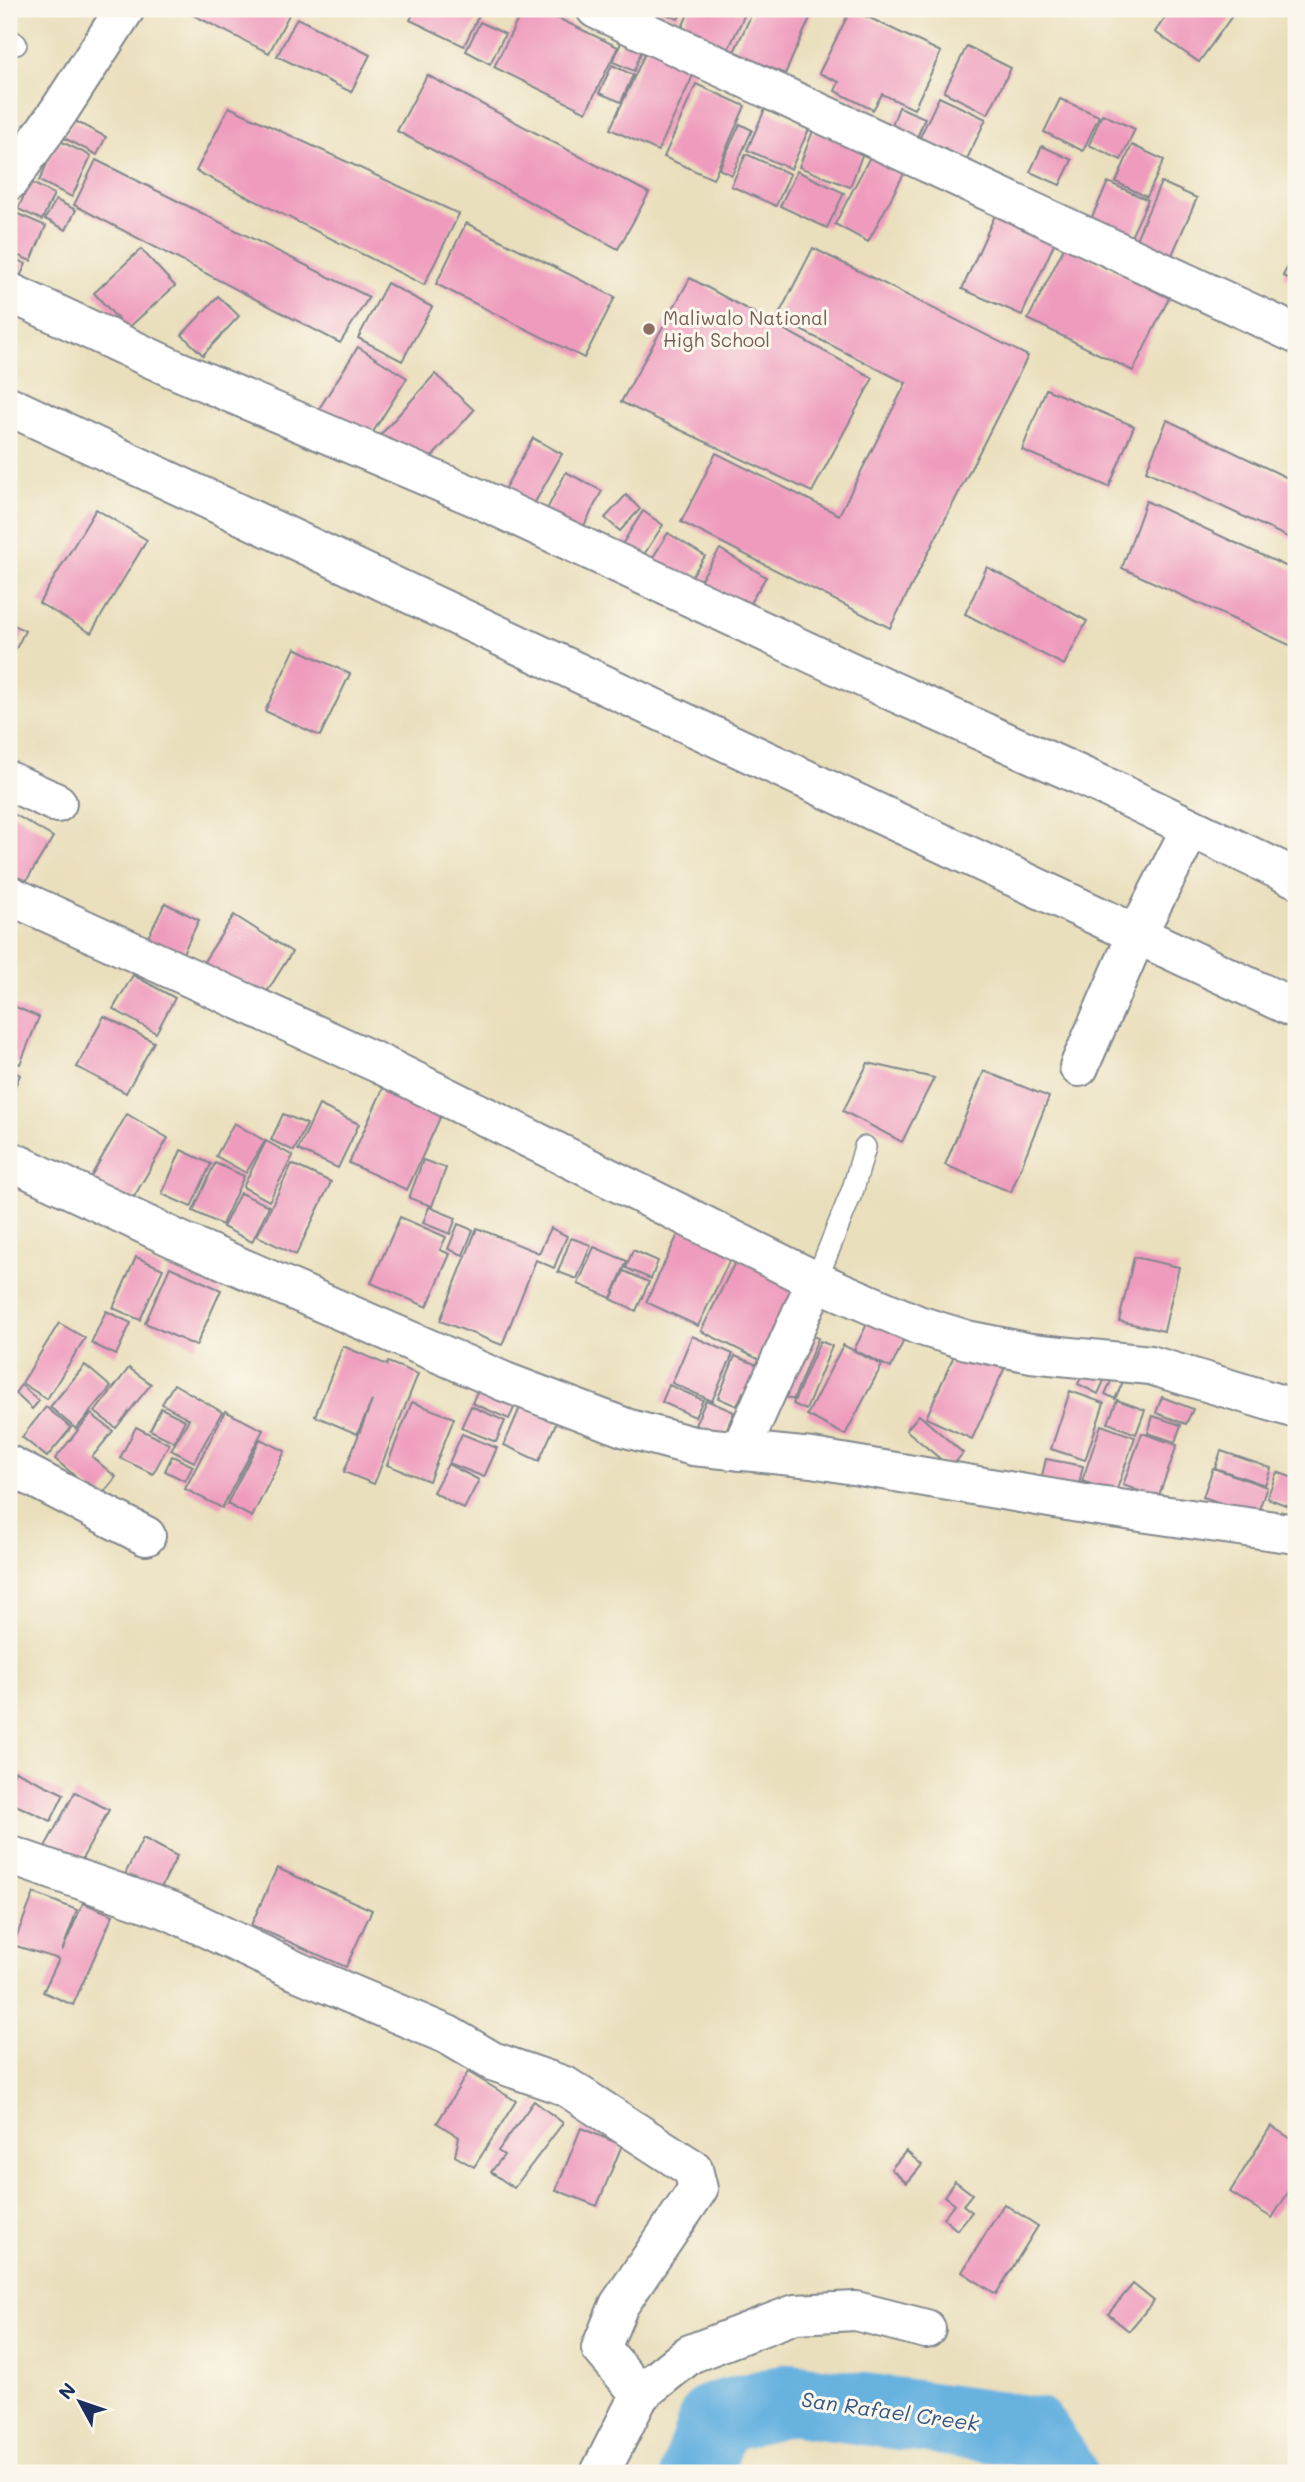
<svg xmlns="http://www.w3.org/2000/svg" width="1305" height="2482" font-family="Mali,sans-serif">
<style>
.lines{fill:none;stroke-linecap:round;stroke-linejoin:round}
.river{stroke:#67b2e0;stroke-width:72}
.building{fill:#ef9bbd}
.service-casing{stroke:#82878d;stroke-width:24}
.minor-casing{stroke:#82878d;stroke-width:42}
.service{stroke:#fff;stroke-width:21}
.minor{stroke:#fff;stroke-width:38}
.education-dot{fill:#8d6e63;stroke:#fbf7ec;stroke-width:2.5}
.labels{text-anchor:middle;stroke-width:6;stroke-linejoin:round;paint-order:stroke}
.education-label{font-size:19px;fill:#785e54;stroke:#fbf7ec;text-anchor:start}
.water-label{font-size:21px;font-style:italic;fill:#325685;stroke:#fbf7ec}
</style>
<rect width="100%" height="100%" fill="#fbf7ec"/>
<filter id="ink" filterUnits="userSpaceOnUse"><feTurbulence type="fractalNoise" baseFrequency=".0143" numOctaves="2"/><feDisplacementMap in="SourceGraphic" scale="14" xChannelSelector="R" yChannelSelector="G"/><feConvolveMatrix kernelMatrix="1 2 1 2 8 2 1 2 1" color-interpolation-filters="sRGB"/></filter>
<filter id="wash" filterUnits="userSpaceOnUse"><feTurbulence type="fractalNoise" baseFrequency=".00686" numOctaves="4" result="noise"/><feDisplacementMap in="SourceGraphic" scale="28" xChannelSelector="R" yChannelSelector="G"/><feGaussianBlur stdDeviation="1.57" result="paint"/><feColorMatrix in="noise" values="0 0 0 0 0 0 0 0 0 0 0 0 0 0 0 0 0 1.4 0 .05"/><feComposite in="paint" operator="in"/></filter>
<g filter="url(#wash)">
<rect width="100%" height="100%" fill="#eadfbc"/>
<g class="lines">
<path class="river" d="M696,2473L715,2418L790,2399L1033,2432L1061,2473"/>
</g>
<g id="blocks">
<g class="building">
<path d="M186,9H292L269,53L185,11Z"/>
<path d="M416,9H482L464,46L410,20Z"/>
<path d="M523,9H539L618,47L586,112L494,67Z"/>
<path d="M654,9H682L678,19Z"/>
<path d="M690,9L747,10L727,52L681,30Z"/>
<path d="M754,9H814L785,74L734,52Z"/>
<path d="M851,9L941,52L914,109L882,94L873,110L835,91L839,82L819,73Z"/>
<path d="M1171,9H1237L1199,62L1155,32Z"/>
<path d="M297,18L370,55L351,92L277,56Z"/>
<path d="M480,22L505,34L490,64L466,51Z"/>
<path d="M624,35L644,44L634,71L613,62Z"/>
<path d="M649,45L697,67L658,151L610,129Z"/>
<path d="M967,46L1011,68L988,114L944,92Z"/>
<path d="M612,65L633,75L621,102L599,93Z"/>
<path d="M427,75L649,193L618,249L397,131Z"/>
<path d="M696,84L745,106L713,179L664,157Z"/>
<path d="M939,97L986,119L966,161L919,139Z"/>
<path d="M1060,99L1099,116L1083,151L1044,132Z"/>
<path d="M229,107L459,214L424,285L196,171Z"/>
<path d="M899,107L925,118L916,140L890,130Z"/>
<path d="M765,109L809,129L791,169L747,150Z"/>
<path d="M1102,114L1135,129L1121,160L1089,145Z"/>
<path d="M73,120L106,137L97,155L64,138Z"/>
<path d="M740,124L752,130L732,175L719,169Z"/>
<path d="M813,131L864,150L850,187L799,167Z"/>
<path d="M58,140L91,156L72,197L39,181Z"/>
<path d="M1132,145L1164,160L1147,197L1116,182Z"/>
<path d="M1042,146L1072,160L1060,185L1030,172Z"/>
<path d="M873,151L907,168L868,242L835,224Z"/>
<path d="M746,154L790,174L776,206L731,186Z"/>
<path d="M96,160L369,297L340,343L74,205Z"/>
<path d="M797,171L844,193L827,228L780,206Z"/>
<path d="M30,182L54,194L42,220L18,209Z"/>
<path d="M1108,182L1148,200L1131,237L1091,219Z"/>
<path d="M1161,182L1197,198L1172,255L1136,239Z"/>
<path d="M56,200L76,210L66,230L45,219Z"/>
<path d="M999,206L1059,233L1022,315L962,289Z"/>
<path d="M11,211L46,226L31,261L9,252V217Z"/>
<path d="M466,223L615,297L584,358L436,284Z"/>
<path d="M1065,246L1169,298L1133,371L1028,319Z"/>
<path d="M813,248L1028,356L890,628L681,522L716,453L839,515L906,383L777,318Z"/>
<path d="M141,249L175,286L127,329L94,293Z"/>
<path d="M1296,249V282L1283,276Z"/>
<path d="M9,256L26,264L18,281L9,277Z"/>
<path d="M690,278L873,378L812,492L621,402Z"/>
<path d="M387,283L432,307L402,361L358,338Z"/>
<path d="M218,296L239,316L203,355L182,335Z"/>
<path d="M358,347L407,378L366,443L317,412Z"/>
<path d="M435,374L474,410L415,476L375,441Z"/>
<path d="M1046,389L1134,426L1109,487L1022,450Z"/>
<path d="M1167,420L1296,482V541L1146,471Z"/>
<path d="M533,438L562,454L525,520L496,504Z"/>
<path d="M566,472L602,491L576,541L540,523Z"/>
<path d="M626,495L640,509L620,531L605,518Z"/>
<path d="M1146,501L1296,571V648L1122,568Z"/>
<path d="M96,509L147,540L91,633L39,603Z"/>
<path d="M643,511L663,525L641,559L621,546Z"/>
<path d="M668,533L705,556L688,582L652,559Z"/>
<path d="M720,549L766,577L745,611L699,582Z"/>
<path d="M987,567L1087,621L1064,665L965,614Z"/>
<path d="M9,622L25,631L9,662Z"/>
<path d="M295,648L350,674L320,736L265,711Z"/>
<path d="M9,811L53,837L20,891L9,884Z"/>
<path d="M165,903L199,920L181,957L146,941Z"/>
<path d="M234,915L292,952L258,1006L199,969Z"/>
<path d="M133,975L175,998L156,1033L113,1009Z"/>
<path d="M9,1004L39,1017L20,1064L9,1060Z"/>
<path d="M104,1016L154,1042L126,1093L77,1067Z"/>
<path d="M868,1063L934,1078L902,1142L843,1111Z"/>
<path d="M9,1069L20,1075L9,1100Z"/>
<path d="M984,1071L1049,1097L1011,1192L945,1165Z"/>
<path d="M386,1082L444,1109L407,1190L349,1163Z"/>
<path d="M319,1105L359,1124L338,1168L298,1150Z"/>
<path d="M127,1114L168,1138L131,1202L90,1178Z"/>
<path d="M283,1114L307,1124L294,1151L271,1140Z"/>
<path d="M234,1123L265,1141L246,1173L216,1156Z"/>
<path d="M266,1141L293,1156L269,1201L243,1187Z"/>
<path d="M181,1150L211,1164L191,1207L162,1194Z"/>
<path d="M423,1160L446,1168L432,1206L409,1198Z"/>
<path d="M215,1163L244,1176L222,1225L193,1211Z"/>
<path d="M292,1164L331,1182L296,1255L257,1236Z"/>
<path d="M240,1193L269,1206L252,1242L223,1227Z"/>
<path d="M429,1207L456,1218L450,1234L423,1223Z"/>
<path d="M400,1217L446,1237L440,1250L450,1254L427,1307L371,1283Z"/>
<path d="M458,1224L473,1230L463,1255L448,1249Z"/>
<path d="M683,1224L735,1249L698,1326L646,1302Z"/>
<path d="M477,1228L539,1253L551,1228L567,1236L554,1268L536,1260L502,1345L440,1321Z"/>
<path d="M571,1238L591,1245L577,1279L558,1272Z"/>
<path d="M594,1247L627,1261L611,1298L578,1284Z"/>
<path d="M633,1250L658,1261L651,1279L626,1268Z"/>
<path d="M740,1252L807,1284L768,1364L701,1331Z"/>
<path d="M136,1257L163,1269L140,1320L113,1308Z"/>
<path d="M1134,1257L1179,1267L1164,1331L1119,1321Z"/>
<path d="M170,1267L221,1290L196,1346L145,1323Z"/>
<path d="M624,1271L649,1282L636,1311L611,1299Z"/>
<path d="M874,1310L910,1327L891,1368L854,1350Z"/>
<path d="M106,1311L131,1323L116,1355L91,1343Z"/>
<path d="M59,1323L85,1338L47,1399L22,1383Z"/>
<path d="M799,1330L818,1338L793,1400L773,1392Z"/>
<path d="M692,1336L733,1354L712,1401L672,1383Z"/>
<path d="M820,1341L832,1346L806,1410L793,1404Z"/>
<path d="M960,1342L1007,1363L972,1439L926,1418Z"/>
<path d="M843,1345L882,1365L845,1435L807,1415Z"/>
<path d="M343,1346L387,1365L388,1362L418,1374L374,1484L344,1472L372,1401L357,1434L315,1416Z"/>
<path d="M735,1356L770,1370L759,1398L743,1392L737,1406L718,1398Z"/>
<path d="M85,1365L111,1387L76,1429L50,1407Z"/>
<path d="M1087,1365L1107,1374L1098,1394L1078,1384Z"/>
<path d="M129,1368L151,1384L116,1428L95,1412Z"/>
<path d="M1113,1377L1123,1382L1115,1399L1105,1394Z"/>
<path d="M482,1380L519,1397L509,1419L472,1403Z"/>
<path d="M174,1384L222,1412L194,1462L171,1450L189,1419L162,1404Z"/>
<path d="M21,1385L39,1401L32,1409L15,1393Z"/>
<path d="M669,1385L703,1400L695,1417L662,1402Z"/>
<path d="M1070,1391L1104,1403L1085,1460L1051,1449Z"/>
<path d="M1162,1397L1193,1409L1186,1424L1156,1413Z"/>
<path d="M706,1400L734,1412L723,1438L695,1425Z"/>
<path d="M1117,1400L1145,1410L1136,1434L1108,1423Z"/>
<path d="M412,1402L454,1418L429,1481L387,1465Z"/>
<path d="M521,1405L557,1421L539,1461L504,1445Z"/>
<path d="M471,1406L505,1421L496,1442L461,1428Z"/>
<path d="M46,1407L71,1428L47,1457L22,1437Z"/>
<path d="M161,1408L185,1420L174,1442L150,1430Z"/>
<path d="M225,1411L263,1430L222,1508L185,1489Z"/>
<path d="M91,1414L113,1431L92,1457L116,1477L100,1497L55,1459Z"/>
<path d="M919,1415L963,1453L951,1468L906,1430Z"/>
<path d="M1153,1416L1181,1425L1175,1442L1148,1433Z"/>
<path d="M1101,1425L1135,1437L1116,1492L1082,1481Z"/>
<path d="M136,1427L169,1444L153,1474L120,1458Z"/>
<path d="M1142,1433L1177,1445L1158,1498L1123,1485Z"/>
<path d="M462,1434L497,1448L484,1477L449,1463Z"/>
<path d="M260,1439L285,1451L252,1517L227,1504Z"/>
<path d="M1221,1451L1271,1468L1265,1485L1215,1468Z"/>
<path d="M172,1456L193,1466L185,1481L165,1471Z"/>
<path d="M1046,1459L1083,1466L1078,1488L1041,1480Z"/>
<path d="M448,1464L479,1480L464,1509L433,1492Z"/>
<path d="M1213,1468L1267,1487L1257,1515L1203,1497Z"/>
<path d="M1277,1472L1296,1479V1509L1267,1498Z"/>
<path d="M15,1771L64,1794L51,1821L9,1802V1785Z"/>
<path d="M75,1792L109,1810L76,1870L42,1852Z"/>
<path d="M143,1838L177,1856L159,1892L125,1874Z"/>
<path d="M277,1868L372,1910L346,1967L251,1925Z"/>
<path d="M34,1893L77,1910L62,1951L83,1903L113,1915L73,2005L43,1992L59,1959L13,1945Z"/>
<path d="M468,2072L516,2101L474,2167L455,2156L459,2137L437,2123Z"/>
<path d="M534,2101L563,2123L514,2188L491,2172L504,2155L498,2151Z"/>
<path d="M1271,2126L1296,2142V2180L1272,2218L1230,2192Z"/>
<path d="M581,2128L622,2145L597,2206L556,2190Z"/>
<path d="M906,2151L922,2165L907,2183L891,2169Z"/>
<path d="M955,2181L972,2194L963,2205L972,2212L957,2230L943,2218L954,2204L944,2196Z"/>
<path d="M1004,2204L1038,2226L996,2294L962,2272Z"/>
<path d="M1133,2284L1154,2301L1129,2331L1108,2314Z"/>
</g>
</g>
</g>
<g filter="url(#ink)">
<use href="#blocks" fill-opacity="0" stroke="#82878d" stroke-width="2"/>
<g class="lines">
<defs>
<g id="service">
<path d="M9,39L16,44"/>
<path d="M816,1281L853,1189L865,1147"/>
</g>
<g id="minor">
<path d="M596,9L1296,334"/>
<path d="M9,181L59,111L125,9"/>
<path d="M9,292L172,368L480,499L892,691L1104,786L1296,878"/>
<path d="M9,406L1296,1009"/>
<path d="M9,781L57,803"/>
<path d="M9,895L382,1065L816,1281L918,1325L967,1340L1031,1353L1150,1365L1296,1409"/>
<path d="M1079,1067L1137,934L1191,828"/>
<path d="M9,1160L178,1240L505,1382L626,1428L693,1446L812,1458L1091,1505L1296,1534"/>
<path d="M740,1451L816,1281"/>
<path d="M9,1465L146,1536"/>
<path d="M9,1855L171,1911L294,1970L448,2035L492,2061L565,2086L693,2169L698,2189L619,2305L601,2348L640,2394L600,2473"/>
<path d="M640,2394L690,2354L795,2314L856,2311L926,2329"/>
</g>
</defs>
<use href="#service" class="service-casing"/>
<use href="#minor" class="minor-casing"/>
<use href="#service" class="service"/>
<use href="#minor" class="minor"/>
</g>
</g>
<circle class="education-dot" cx="649" cy="329" r="7"/>
<g class="labels">
<g class="education-label">
<text x="663" y="325">Maliwalo National<tspan x="663" dy="22">High School</tspan></text>
</g>
<g class="water-label">
<text transform="translate(890 2412) rotate(8)" y="7">San Rafael Creek</text>
</g>
</g>
<rect width="1305" height="2482" fill="none" stroke="#fbf7ec" stroke-width="35"/>
<g transform="translate(80 2402) rotate(310)" stroke="#fbf7ec" stroke-width="5" paint-order="stroke">
<path d="M0-5L12 26L0 18L-12 26Z" fill="#1b2f5e"/>
<text y="-10" font-size="19" font-weight="bold" text-anchor="middle" fill="#1b2f5e">N</text>
</g>
</svg>
